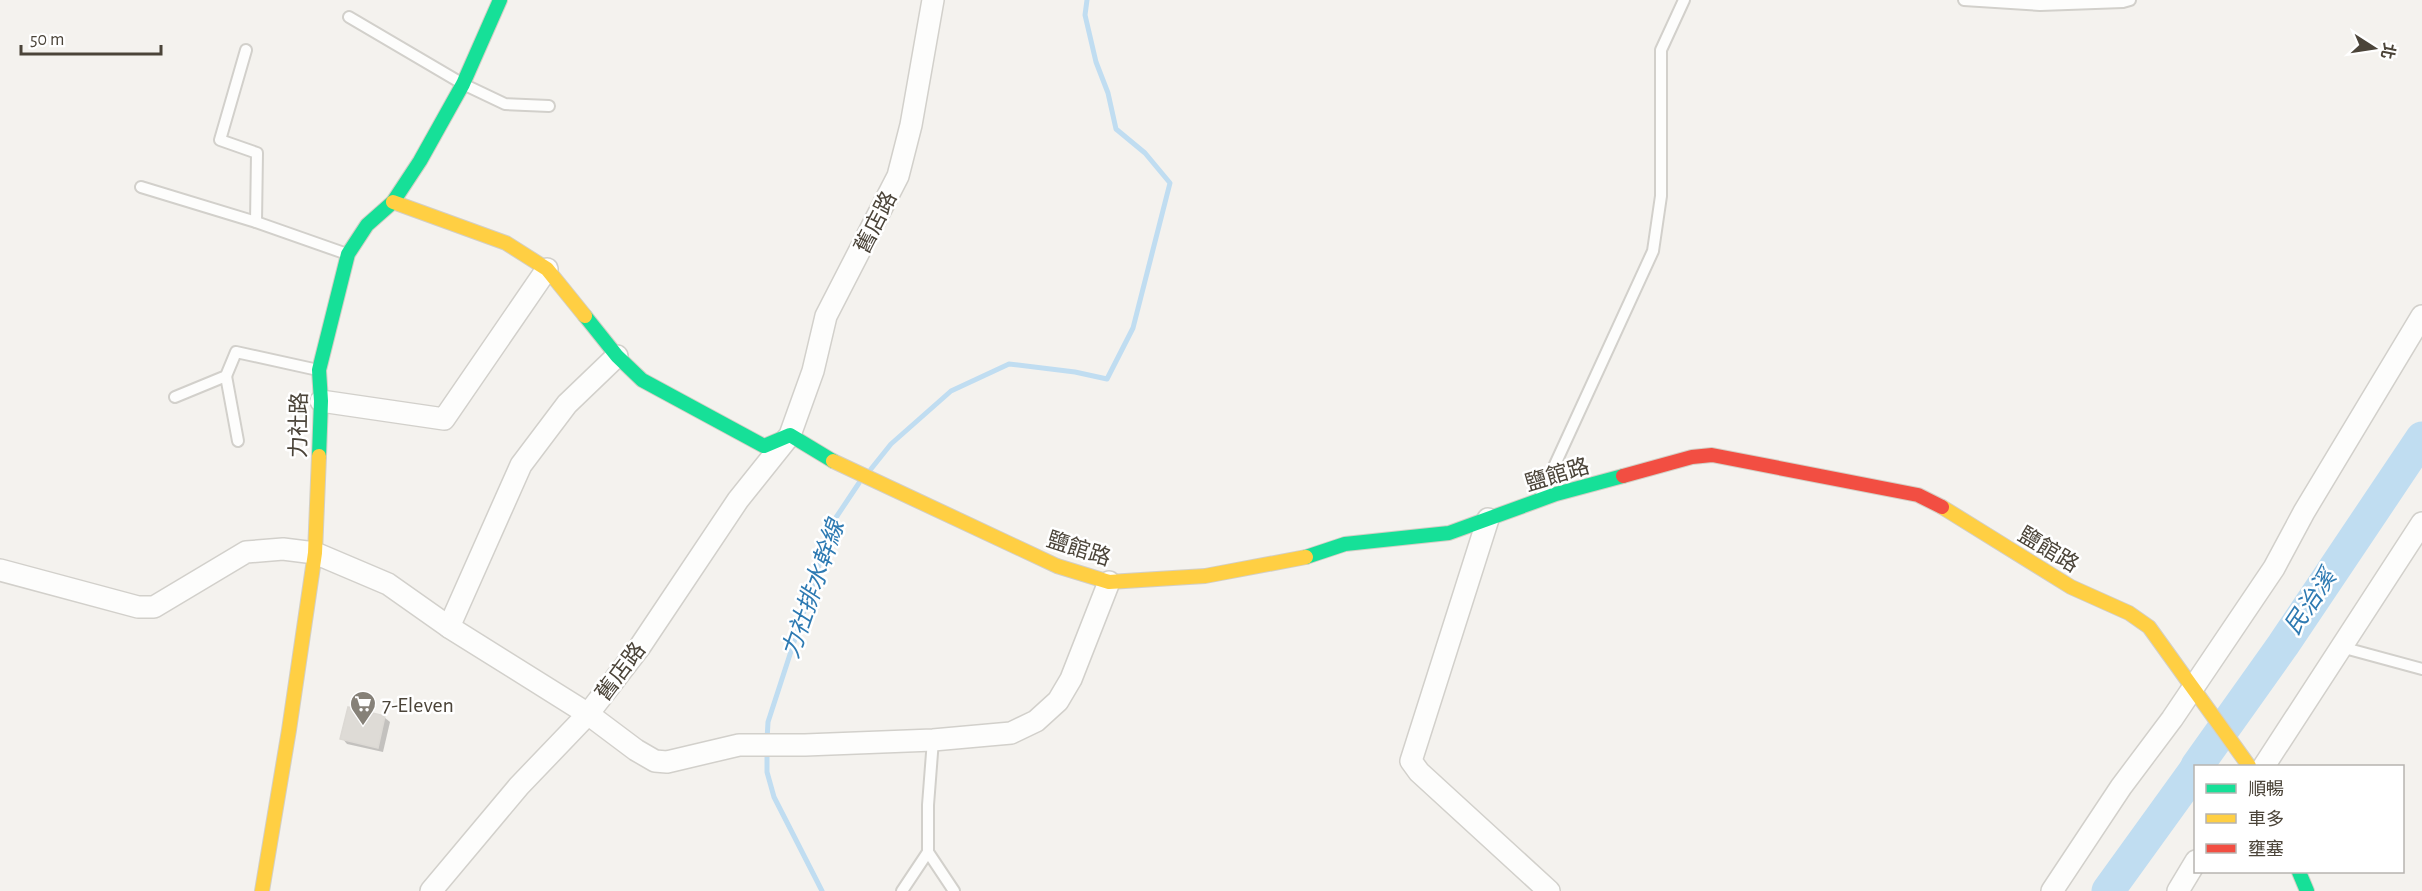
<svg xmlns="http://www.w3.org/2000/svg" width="2422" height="891" font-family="'Alegreya Sans','Noto Sans TC',sans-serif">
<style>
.shadow{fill:#0003}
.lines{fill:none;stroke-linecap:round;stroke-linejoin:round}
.stream{stroke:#c0ddf1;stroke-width:5}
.river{stroke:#c0ddf1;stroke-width:33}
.building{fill:#dedbd6;stroke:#dcd9d4;stroke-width:1.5}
.lane-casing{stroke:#d2d0cb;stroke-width:14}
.street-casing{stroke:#d2d0cb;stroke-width:24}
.fast-casing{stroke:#d3cfc5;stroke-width:16}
.slow-casing{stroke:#d3cfc5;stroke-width:16}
.jam-casing{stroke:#d3cfc5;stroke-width:16}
.lane{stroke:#fdfdfc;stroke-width:10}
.street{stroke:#fdfdfc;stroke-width:21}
.fast{stroke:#16e098;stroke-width:14}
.slow{stroke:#ffcf43;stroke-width:14}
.jam{stroke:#f24e42;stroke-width:14}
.labels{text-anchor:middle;stroke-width:5;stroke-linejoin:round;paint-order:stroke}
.street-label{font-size:22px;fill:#4b4439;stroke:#fff}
.poi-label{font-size:22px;fill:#4b4439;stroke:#fff;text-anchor:start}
.water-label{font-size:24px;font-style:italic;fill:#2e7ab2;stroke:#fff}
</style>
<rect width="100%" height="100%" fill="#f4f2ee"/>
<path class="shadow" d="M384,717L390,722L383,752L347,744L342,738Z"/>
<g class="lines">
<g class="stream">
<path d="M871,469L891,444L951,391L1009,364L1075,372L1107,379L1133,328L1170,183L1145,153L1116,129L1108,93L1096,62L1085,15L1087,0"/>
<path d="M767,740L768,722L833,522L859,483"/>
<path d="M767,749V772L774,797L822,891"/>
</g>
<g class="river">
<path d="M2197,766L2283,645L2422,438"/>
<path d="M2108,891L2196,769"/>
</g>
</g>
<path class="building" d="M348,707L385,716L378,748L340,739Z"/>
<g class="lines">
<defs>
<g id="lane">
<path d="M1964,0L2040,5L2123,2L2130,0"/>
<path d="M349,17L463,84L505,104L549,106"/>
<path d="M246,50L220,140L257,153L256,222"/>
<path d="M141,187L256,222L347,254"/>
<path d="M226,376L238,441"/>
<path d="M175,397L226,376L236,352L318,370"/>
<path d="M1541,495L1653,251L1661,196V50L1684,0"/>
<path d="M2341,647L2422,669"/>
<path d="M933,740L928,805V852L954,891"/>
<path d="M902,891L928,852"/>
</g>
<g id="street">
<path d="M321,401L444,419L547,269"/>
<path d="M1488,519L1411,761L1419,772L1549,891"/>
<path d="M0,570L138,607H154L246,552L283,549L315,553L388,584L449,627L588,714L636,750L655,761L667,762L739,745H805L933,740L1011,733L1036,721L1058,701L1071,679L1109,582"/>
<path d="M449,627L521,465L567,404L617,356"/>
<path d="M2264,766L2422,523"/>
<path d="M431,891L519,786L588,714L639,648L738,500L790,435L813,371L826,316L898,176L911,125L933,0"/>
<path d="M2052,891L2121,787L2172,719L2274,568L2304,512L2422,316"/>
<path d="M2178,891L2196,861"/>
</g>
<g id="fast">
<path d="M585,316L617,356L642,380L764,446L790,435L833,461"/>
<path d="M319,456L321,401L319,370L348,254L367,225L393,202L420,161L463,84L500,0"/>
<path d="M1306,557L1345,544L1449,533L1556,494L1623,476"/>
<path d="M2299,872L2307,891"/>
</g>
<g id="slow">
<path d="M393,202L506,243L547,269L585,316"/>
<path d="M833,461L1057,566L1109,582L1205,576L1306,557"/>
<path d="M1942,507L2071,587L2129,613L2149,627L2249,766"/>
<path d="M262,891L289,730L315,553L319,456"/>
</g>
<path id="jam" d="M1623,476L1692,457L1712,455L1918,495L1942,507"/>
</defs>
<use href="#lane" class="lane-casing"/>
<use href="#street" class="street-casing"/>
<use href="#fast" class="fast-casing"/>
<use href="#slow" class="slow-casing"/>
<use href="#jam" class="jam-casing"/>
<use href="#lane" class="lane"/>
<use href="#street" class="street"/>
<use href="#fast" class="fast"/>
<use href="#slow" class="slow"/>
<use href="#jam" class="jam"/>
</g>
<defs>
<symbol id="supermarket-pin" viewBox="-11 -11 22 30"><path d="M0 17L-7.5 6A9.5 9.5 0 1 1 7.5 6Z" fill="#868178" stroke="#fff"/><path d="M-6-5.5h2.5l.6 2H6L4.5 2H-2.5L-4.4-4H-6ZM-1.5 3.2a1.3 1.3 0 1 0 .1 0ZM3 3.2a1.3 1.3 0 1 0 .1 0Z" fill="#fff"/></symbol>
</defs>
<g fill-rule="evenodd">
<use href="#supermarket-pin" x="348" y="689" width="30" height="40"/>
</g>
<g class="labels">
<g class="street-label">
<text transform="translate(875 222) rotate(-63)" y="8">舊店路</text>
<text transform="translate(298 425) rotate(-89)" y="8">力社路</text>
<text transform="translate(1557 474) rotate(-17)" y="8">鹽館路</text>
<text transform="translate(1079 548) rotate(18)" y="8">鹽館路</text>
<text transform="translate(2049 549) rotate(31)" y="8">鹽館路</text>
<text transform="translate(620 671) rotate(-53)" y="8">舊店路</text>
</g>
<g class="poi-label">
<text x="382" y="712">7-Eleven</text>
</g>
<g class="water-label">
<text transform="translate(813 589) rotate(-71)" y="8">力社排水幹線</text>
<text transform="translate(2310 602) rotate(-56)" y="8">民治溪</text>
</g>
</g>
<rect x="2194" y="765" width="210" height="108" fill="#ffffff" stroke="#b7b4b0" stroke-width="1.5"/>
<rect x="2206" y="784" width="30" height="9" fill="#16e098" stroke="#b7b4b0" stroke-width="1.5"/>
<text x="2248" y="795" font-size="18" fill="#4b4439">順暢</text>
<rect x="2206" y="814" width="30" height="9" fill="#ffcf43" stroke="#b7b4b0" stroke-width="1.5"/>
<text x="2248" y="825" font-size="18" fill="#4b4439">車多</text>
<rect x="2206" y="844" width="30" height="9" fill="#f24e42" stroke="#b7b4b0" stroke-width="1.5"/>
<text x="2248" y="855" font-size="18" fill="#4b4439">壅塞</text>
<g transform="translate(2374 48) rotate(102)" stroke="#ffffff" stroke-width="4.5" paint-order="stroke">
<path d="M0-4.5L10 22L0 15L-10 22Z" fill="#4b4439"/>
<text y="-9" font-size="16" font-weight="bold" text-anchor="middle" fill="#4b4439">北</text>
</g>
<path d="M21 45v9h140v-9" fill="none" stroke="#4b4439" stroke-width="3"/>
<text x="30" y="45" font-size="18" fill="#4b4439" stroke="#ffffff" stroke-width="4.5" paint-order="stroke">50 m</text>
</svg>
